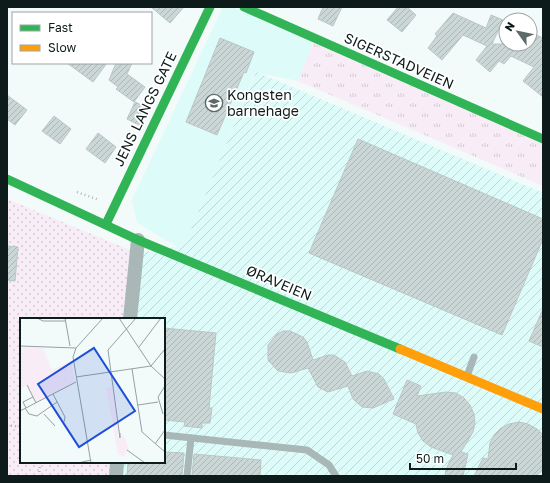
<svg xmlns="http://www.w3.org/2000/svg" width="550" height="483" font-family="'Golos Text',sans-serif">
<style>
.built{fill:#dcfbf9}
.industrial{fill:url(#industrial-furrows)}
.grass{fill:url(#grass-tufts)}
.park{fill:url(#park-dots)}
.garden{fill:#f8edf7}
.building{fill:url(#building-hatch);stroke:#bbc6c5}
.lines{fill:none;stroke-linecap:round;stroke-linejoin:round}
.path{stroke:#acb8b7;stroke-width:2.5;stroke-dasharray:1 3;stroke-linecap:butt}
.lane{stroke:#a9b7b7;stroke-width:7}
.street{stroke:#a9b7b7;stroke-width:14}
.fast{stroke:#30b455;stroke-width:9}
.slow{stroke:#ff9f0a;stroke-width:9}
.labels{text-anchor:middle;stroke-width:3.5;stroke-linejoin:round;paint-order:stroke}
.street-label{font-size:14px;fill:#0d1c1b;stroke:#fff}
.poi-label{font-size:14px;fill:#0d1c1b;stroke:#fff;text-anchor:start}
.inset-road{fill:none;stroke:#96a1a1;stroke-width:1}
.view{fill:#1d4ed8;fill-opacity:0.15;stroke:#1d4ed8;stroke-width:2}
.inset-edge{fill:none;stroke:#0d1c1b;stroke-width:2}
</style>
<defs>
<pattern id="industrial-furrows" width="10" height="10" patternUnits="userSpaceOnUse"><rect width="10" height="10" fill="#dcfbf9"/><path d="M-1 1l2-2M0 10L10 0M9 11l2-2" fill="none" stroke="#bcd7d5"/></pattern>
<pattern id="grass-tufts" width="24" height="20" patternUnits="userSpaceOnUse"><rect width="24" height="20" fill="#f8edf7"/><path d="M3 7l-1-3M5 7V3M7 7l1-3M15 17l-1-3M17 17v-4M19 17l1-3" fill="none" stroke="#d3cbd3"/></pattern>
<pattern id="park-dots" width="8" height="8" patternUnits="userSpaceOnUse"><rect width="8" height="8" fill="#f8edf7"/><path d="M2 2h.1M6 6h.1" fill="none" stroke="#d3cbd3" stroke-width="1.8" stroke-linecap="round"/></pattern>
<pattern id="building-hatch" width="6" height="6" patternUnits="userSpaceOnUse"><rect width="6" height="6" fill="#cbd6d6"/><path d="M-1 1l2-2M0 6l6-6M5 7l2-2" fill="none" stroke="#adb7b7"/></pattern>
</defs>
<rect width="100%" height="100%" fill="#f2fafa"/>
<path class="built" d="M223,7H233L313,43L298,81L255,72L190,232L177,247L137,222L132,200Z"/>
<path class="industrial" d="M256,72L543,193V476H117L118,462H164V319H131L137,253L177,247L190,232Z"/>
<path class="grass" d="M313,43L543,144V186L298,81Z"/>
<path class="park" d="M7,199L137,253L131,319H21V462H118L117,476H7Z"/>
<path class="garden" d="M7,347H13L7,415Z"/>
<g class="building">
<path d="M151,7H184L170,23Z"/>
<path d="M323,7H342L333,26L318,19Z"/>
<path d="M398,7H407L416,15L402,32L387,20Z"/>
<path d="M453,13L486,28L491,15L503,20L492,44H520L530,50V32L543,38V97L523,81L534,67L511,56L504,64L499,61L490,72L476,60L487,46L463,35L442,60L428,48L437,36L435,34Z"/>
<path d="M220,38L254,52L246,73L244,72L217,135L186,122Z"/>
<path d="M67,63H107L93,82Z"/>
<path d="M116,63H132L127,74L145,87L134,102L116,89L118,87L109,80Z"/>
<path d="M7,95L27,110L15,125L7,119Z"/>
<path d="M135,102L148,108L139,125L127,119Z"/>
<path d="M54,116L71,129L60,144L42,131Z"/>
<path d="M98,133L116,147L105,163L86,149Z"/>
<path d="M358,139L543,219V239L502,335L309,253Z"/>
<path d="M7,246L18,247L15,281L7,280Z"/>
<path d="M543,309V347L529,341Z"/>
<path d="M164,328L216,333L209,408H212L210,423H202V428L184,426L185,422L164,420Z"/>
<path d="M283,331H290L303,337L307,342L313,360L328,355H334L345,362L352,376L367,371L379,374L384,379L394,399L373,408L362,407L353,399L348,386L328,392L318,387L308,368L291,373L278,371L268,360V345L277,334Z"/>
<path d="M407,380L421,386L417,396L446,392L456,393L464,398L470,405L474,414L475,423L473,432L461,452L468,454L463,476H445L446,469L453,455L431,447L423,441L418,433L416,424L393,414Z"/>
<path d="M519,422L528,424L537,429L543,435V468L541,472L535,476H474L483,458L488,459L490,443L494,435L501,428L509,424Z"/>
<path d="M164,452L184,453L182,476H127L128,462H164Z"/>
<path d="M194,454L261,460L260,476H192Z"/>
</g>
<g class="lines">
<g class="path">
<path d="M77,192L99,200"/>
<path d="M7,425L21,427"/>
<path d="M39,476L40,462"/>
</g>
<g class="lane">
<path d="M467,376L474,357"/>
<path d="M164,435L307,450L329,465L336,476"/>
<path d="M187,476L191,438"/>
</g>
<g class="street">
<path d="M130,319L138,240"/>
<path d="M116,476L117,462"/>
</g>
<g class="fast">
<path d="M244,7L543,139"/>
<path d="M7,179L138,240L400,349"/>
<path d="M106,224L210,7"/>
</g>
<path class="slow" d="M400,349L543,409"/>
</g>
<defs>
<symbol id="school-ring" viewBox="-11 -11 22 22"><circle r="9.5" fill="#fff" stroke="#5d6a69" stroke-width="1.5"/><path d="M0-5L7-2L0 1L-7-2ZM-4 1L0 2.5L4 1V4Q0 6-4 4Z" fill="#5d6a69"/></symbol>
</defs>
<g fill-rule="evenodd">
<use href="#school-ring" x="204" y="93" width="20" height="20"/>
</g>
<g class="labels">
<g class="street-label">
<text transform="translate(399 61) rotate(24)" y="5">SIGERSTADVEIEN</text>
<text transform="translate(145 109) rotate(-64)" y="5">JENS LANGS GATE</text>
<text transform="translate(279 283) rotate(23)" y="5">ØRAVEIEN</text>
</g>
<g class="poi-label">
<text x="227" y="100">Kongsten<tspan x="227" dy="16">barnehage</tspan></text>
</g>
</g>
<g transform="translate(20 318)">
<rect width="145" height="145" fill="#f2fafa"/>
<path d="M92,69L99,114L97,119L101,121L102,117L104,118L109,131L104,139L98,136L86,70Z" fill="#f8edf7"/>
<path d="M4,29L23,30L32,52L51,43L55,64L16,85L6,67L0,73V31Z" fill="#f8edf7"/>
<path class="inset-road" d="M17,0L23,3H46M45,0L50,28M99,0L131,48L145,61M0,28L56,30M119,29L141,0M112,51L122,114L145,134M56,59L131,48L145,31M7,67L16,85M33,76L45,99L44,104M118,87L138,84M5,90L9,96L17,98L37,84M6,90L3,84L13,79M0,93L56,64M24,96L35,108M143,96L138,79L145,68M100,115V120L88,32L116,0M135,126L145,112M107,132L125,145M58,145L71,142M71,145L53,39L56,30L83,0"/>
<path class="view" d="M74,30L115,93L59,129L18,66Z"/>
<rect width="145" height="145" class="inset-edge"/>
</g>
<rect width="550" height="483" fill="none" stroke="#0d1c1b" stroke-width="16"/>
<rect x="12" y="12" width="140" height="52" fill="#ffffff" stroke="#9ea4a4"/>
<rect x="20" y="25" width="20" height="6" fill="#30b455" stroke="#9ea4a4"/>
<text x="48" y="32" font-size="12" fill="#0d1c1b">Fast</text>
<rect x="20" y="45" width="20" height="6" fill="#ff9f0a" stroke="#9ea4a4"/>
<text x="48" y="52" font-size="12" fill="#0d1c1b">Slow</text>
<g transform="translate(518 32) rotate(303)"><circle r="19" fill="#ffffff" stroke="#9ea4a4"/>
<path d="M0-3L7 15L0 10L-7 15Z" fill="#5d6a69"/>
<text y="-6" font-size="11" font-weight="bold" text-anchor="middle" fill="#0d1c1b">N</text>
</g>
<path d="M410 463v6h106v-6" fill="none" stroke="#0d1c1b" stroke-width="2"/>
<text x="416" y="463" font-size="12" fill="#0d1c1b" stroke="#ffffff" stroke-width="3" paint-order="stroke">50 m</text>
</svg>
